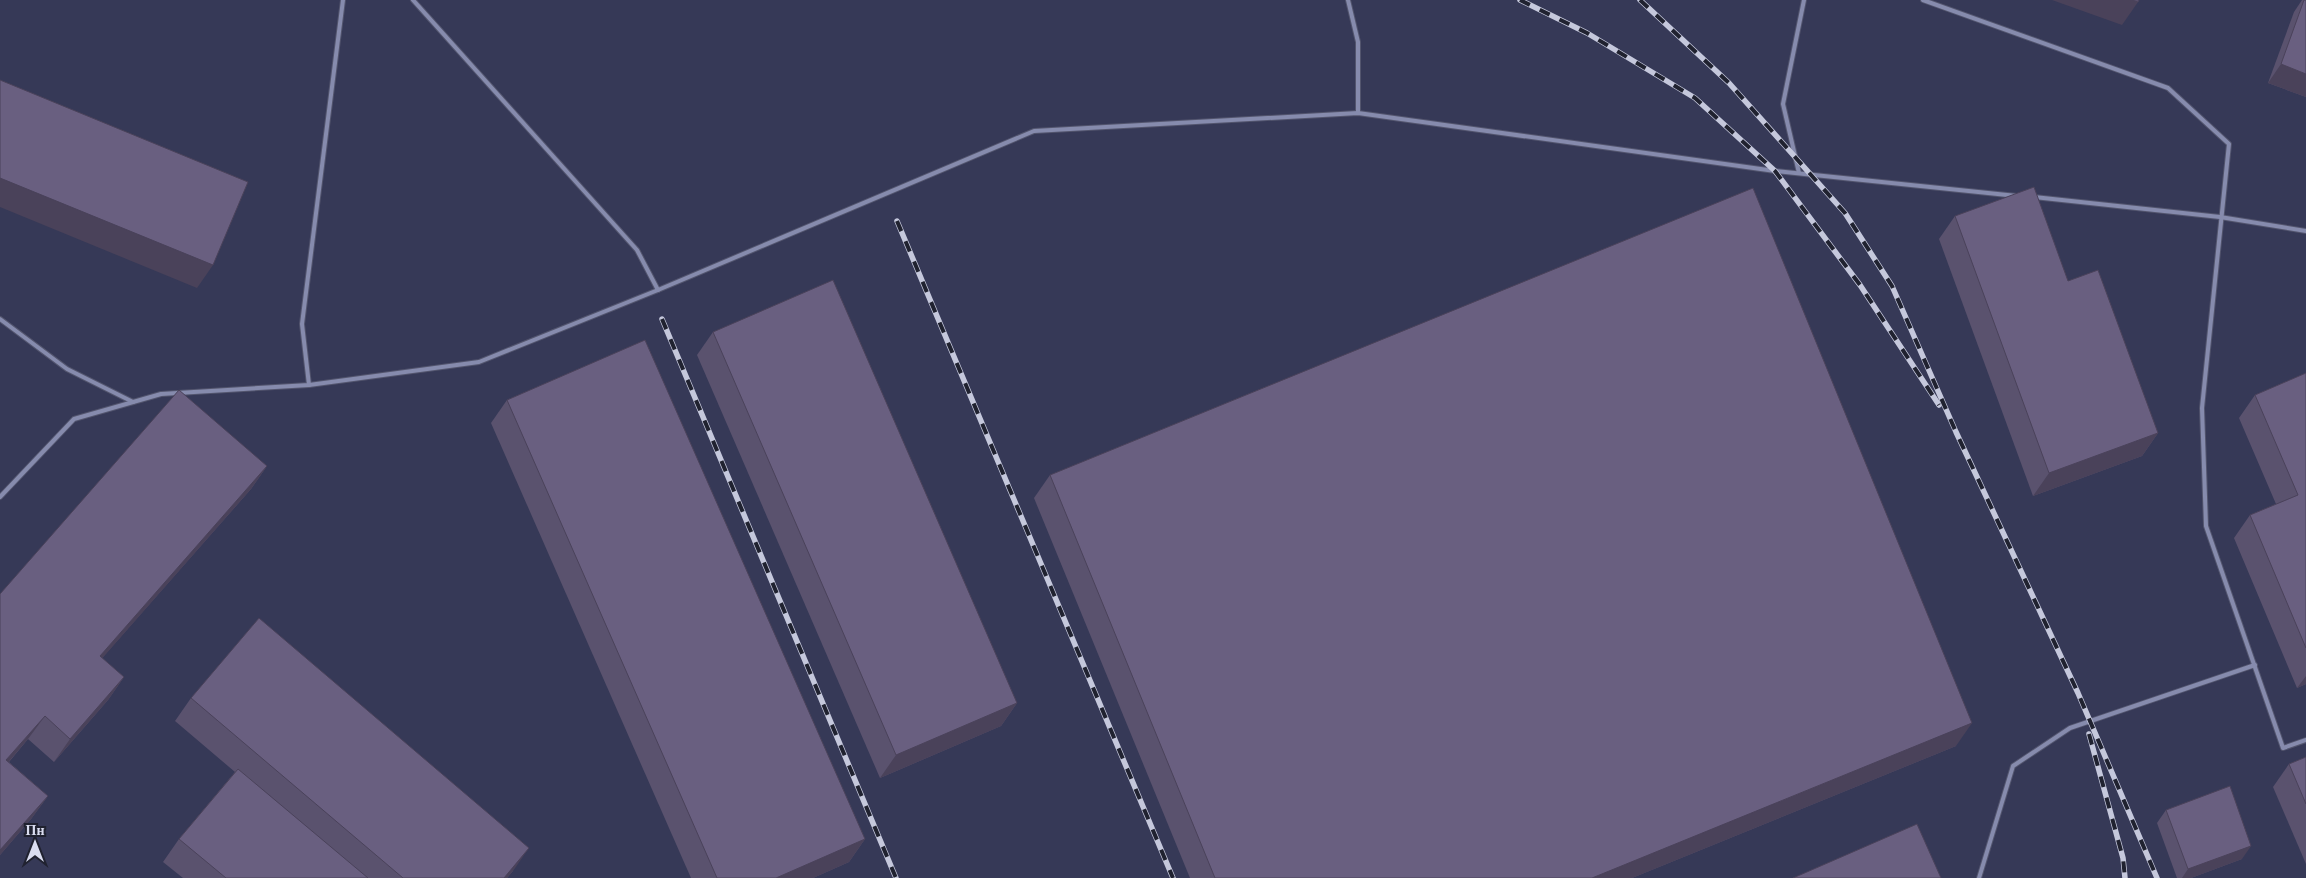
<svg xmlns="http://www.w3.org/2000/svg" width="2306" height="878" font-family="'Crimson Pro',serif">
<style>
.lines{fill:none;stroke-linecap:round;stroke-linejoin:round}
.service-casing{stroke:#53556e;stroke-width:6}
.service{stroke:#868bad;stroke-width:4}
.rail-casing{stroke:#c5c8dc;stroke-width:5.5}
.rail{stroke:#202230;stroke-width:4;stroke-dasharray:11;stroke-linecap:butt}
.wall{fill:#5a526e}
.shaded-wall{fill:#4a425a}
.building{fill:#695f80;stroke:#4a425a}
</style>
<rect width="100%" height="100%" fill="#363957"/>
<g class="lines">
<defs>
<g id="service">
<path d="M413,0L637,250L658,290"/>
<path d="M1348,0L1358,42V113"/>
<path d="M1923,0L2168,88L2229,144L2202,408L2206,526L2283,748L2306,740"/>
<path d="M1799,173L1783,104L1804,0"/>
<path d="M2034,197L2220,217L2306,231"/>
<path d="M0,319L67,369L133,402"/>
<path d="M309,385L302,324L343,0"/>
<path d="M0,497L74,419L161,394L309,385L479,362L658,290L1034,131L1358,113L1775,171L2017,196"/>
<path d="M1979,878L2013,766L2070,728L2255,665"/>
</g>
</defs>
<use href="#service" class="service-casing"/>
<use href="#service" class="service"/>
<defs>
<g id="rail">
<path d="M1520,0L1587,33L1695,98L1775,171L1860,285L1939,405"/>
<path d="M1640,0L1729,83L1845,213L1892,286L1956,432L2078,693L2157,878"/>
<path d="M897,221L1173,878"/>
<path d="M662,319L896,878"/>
<path d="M2089,734L2123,858L2125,878"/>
</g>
</defs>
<use href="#rail" class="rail-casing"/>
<use href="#rail" class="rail"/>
</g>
<g class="wall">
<path d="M2302,0H2306V97L2268,83L2294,12Z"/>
<path d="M1955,216L2158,433L2142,456L2033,496L1939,239Z"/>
<path d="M713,332L1017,703L1001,726L880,778L697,355Z"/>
<path d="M2306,373V684L2297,688L2234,538L2250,515L2276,504L2239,418L2255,395Z"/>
<path d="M507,400L865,839L849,862L813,878H691L491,423Z"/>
<path d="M267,466L251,489L102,658L124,677L108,700L54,762L28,739L9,762L48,796L31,819L0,855V594Z"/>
<path d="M1050,475L1956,746L1632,878H1190L1034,498Z"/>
<path d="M191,698L513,871L507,878H183L163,862L179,839L235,772L175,721Z"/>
<path d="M2306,757V864L2273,787L2289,764Z"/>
<path d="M2166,810L2242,859L2191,878H2177L2157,823Z"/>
</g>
<g class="shaded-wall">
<path d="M2052,0H2132L2138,2L2122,25Z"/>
<path d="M2281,64L2306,74V97L2268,83Z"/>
<path d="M0,178L213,265L197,288L0,207Z"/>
<path d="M2158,433L2142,456L2033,496L2049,473Z"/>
<path d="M267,466L251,489L84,679L100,656Z"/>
<path d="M2306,676V684L2297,688Z"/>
<path d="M124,677L108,700L54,762L70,739Z"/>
<path d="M1017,703L1001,726L880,778L896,755Z"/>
<path d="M45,716L28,739L0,772L6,760Z"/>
<path d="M1972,723L1956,746L1632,878H1592Z"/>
<path d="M48,796L31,819L0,855V850Z"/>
<path d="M865,839L849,862L813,878H776Z"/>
<path d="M2251,846L2242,859L2191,878H2182L2188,869Z"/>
<path d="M529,848L513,871L507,878H504Z"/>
</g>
<g class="building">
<path d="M2132,0H2139L2138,2Z"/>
<path d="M2304,0H2306V74L2281,64Z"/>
<path d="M0,80L248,182L213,265L0,178Z"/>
<path d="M2034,187L2068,281L2098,270L2158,433L2049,473L1955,216Z"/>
<path d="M1753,188L1972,723L1592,878H1215L1050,475Z"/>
<path d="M833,280L1017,703L896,755L713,332Z"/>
<path d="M645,340L865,839L776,878H717L507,400Z"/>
<path d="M2306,373V648L2250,515L2298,495L2255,395Z"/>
<path d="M179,390L267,466L100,656L124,677L70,739L45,716L6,760L48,796L0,850V594Z"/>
<path d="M259,618L529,848L504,878H403L191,698Z"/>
<path d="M2306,757V804L2289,764Z"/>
<path d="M238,769L368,878H226L179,839Z"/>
<path d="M2230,786L2251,846L2188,869L2166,810Z"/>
<path d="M1917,824L1941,878H1793Z"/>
</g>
<g transform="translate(35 843)" stroke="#202230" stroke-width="4" paint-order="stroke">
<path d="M0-4L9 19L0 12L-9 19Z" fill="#daddf0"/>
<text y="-8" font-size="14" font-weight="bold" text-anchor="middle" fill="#daddf0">Пн</text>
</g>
</svg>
